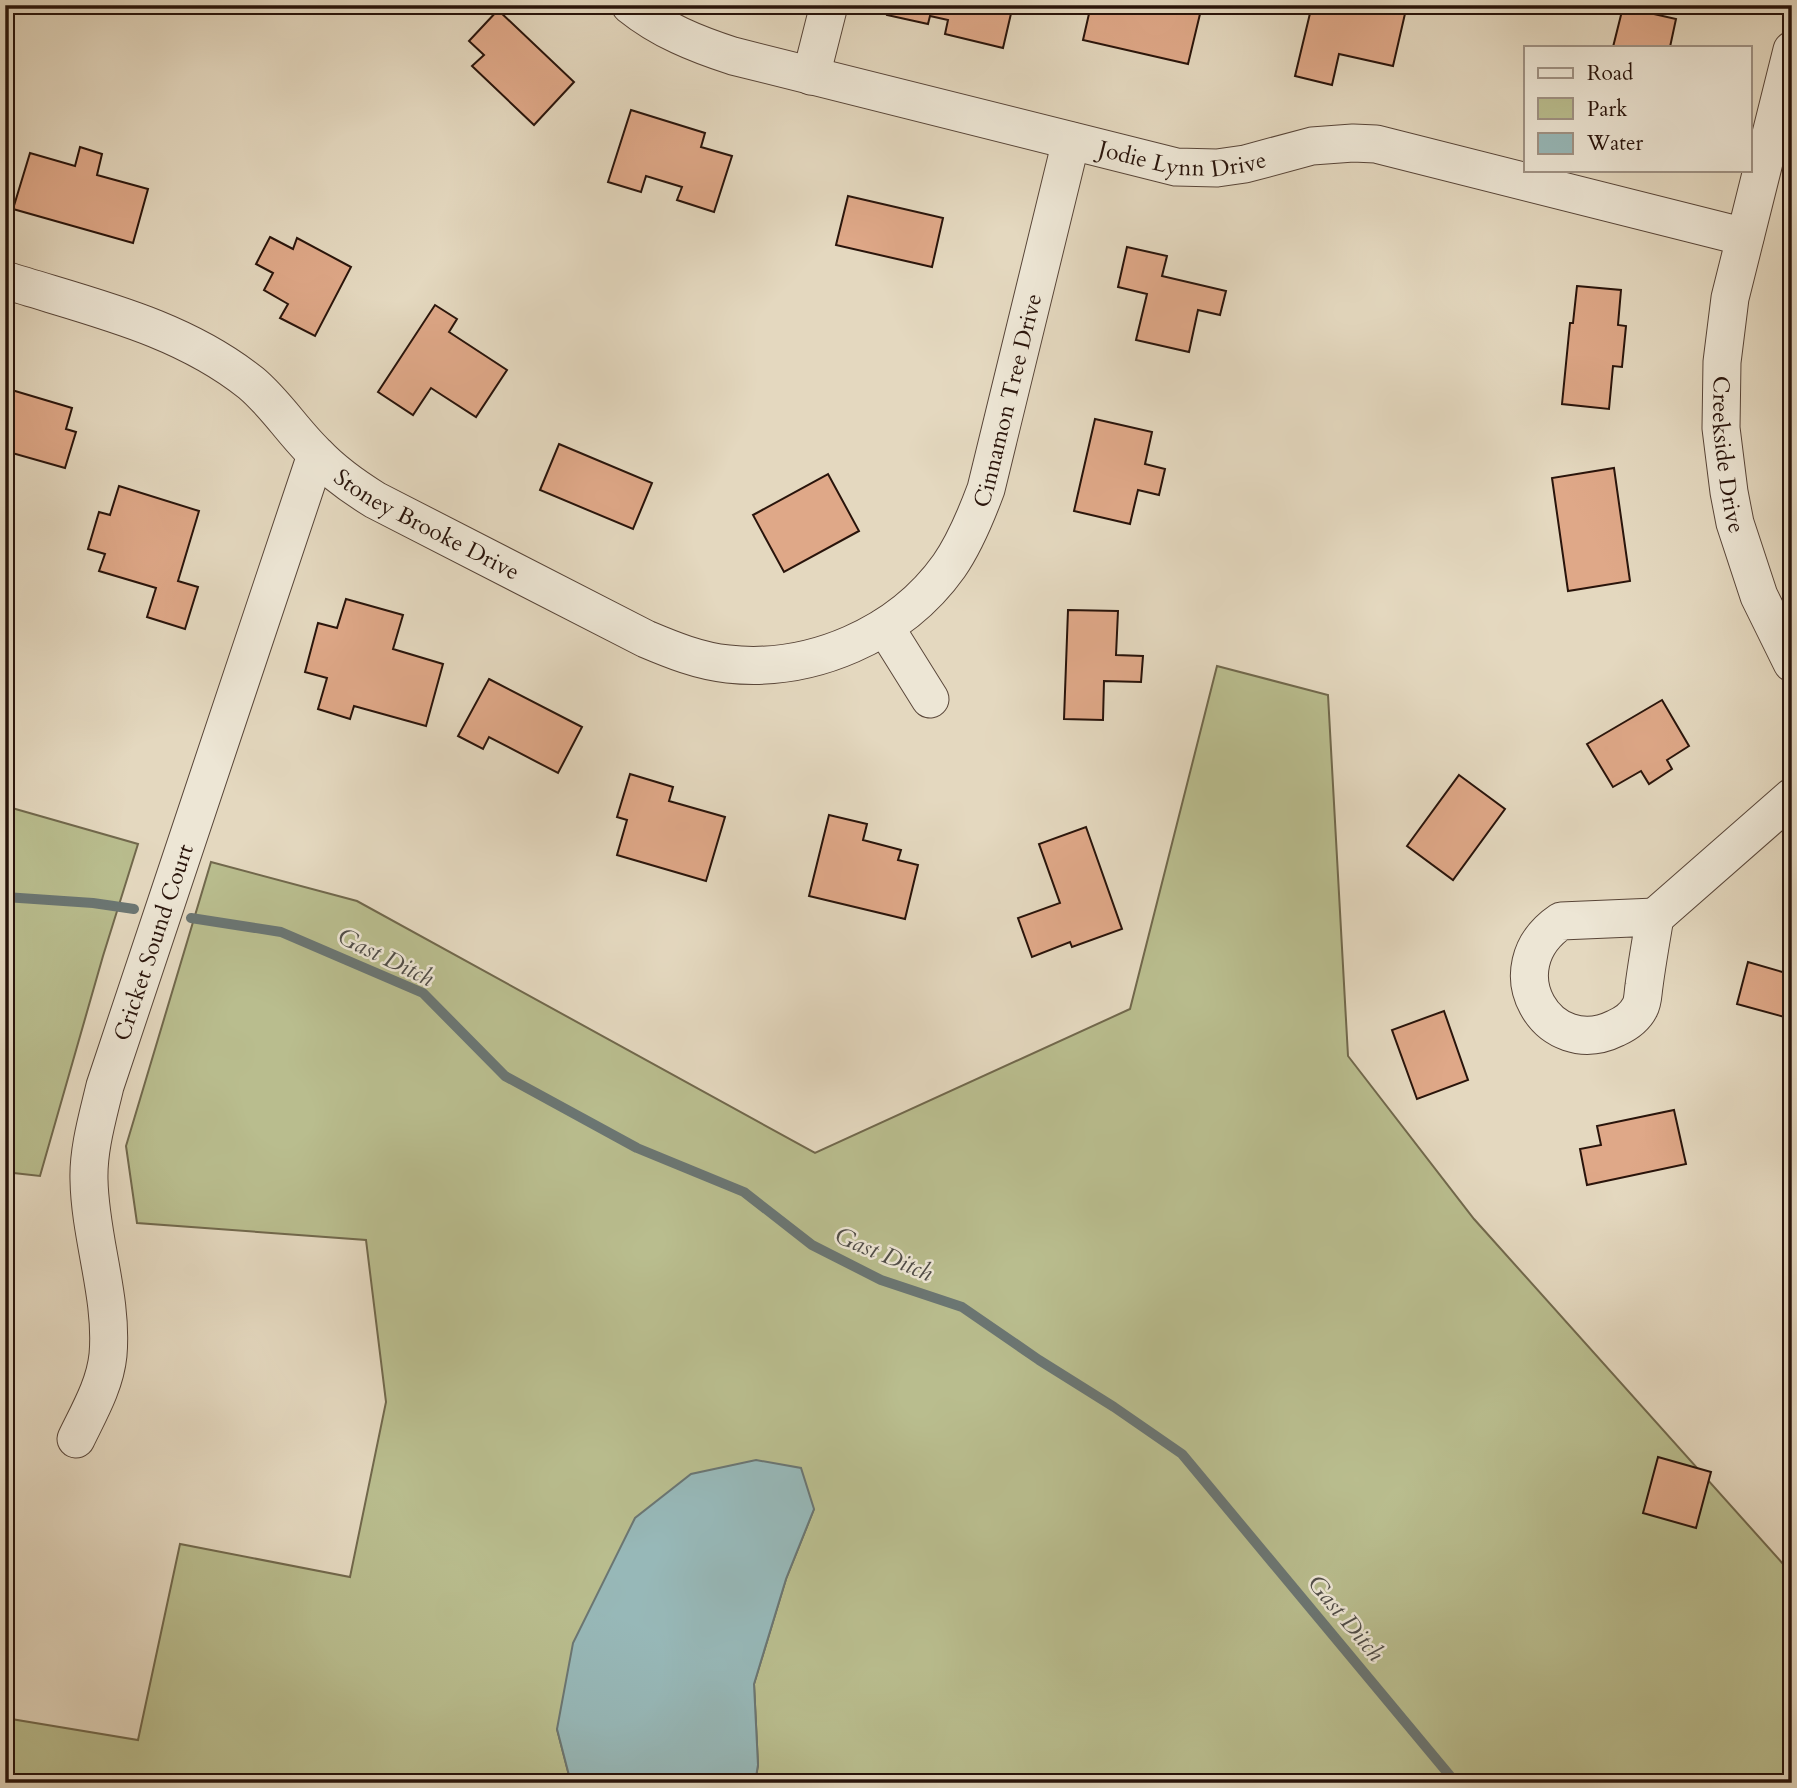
<svg xmlns="http://www.w3.org/2000/svg" width="1797" height="1788" font-family="Cardo,serif">
<style>
.green{fill:#b9bd8e;stroke:#71684c;stroke-width:2}
.water{fill:#97b8b8;stroke:#6b7673;stroke-width:2}
.lines{fill:none;stroke-linecap:round;stroke-linejoin:round}
.stream{stroke:#6b7673;stroke-width:10}
.building{fill:#dfa888;stroke:#29140b;stroke-width:2}
.minor-casing{stroke:#584538;stroke-width:39}
.minor{stroke:#ede6d5;stroke-width:37}
.labels{text-anchor:middle;stroke-width:5;stroke-linejoin:round;paint-order:stroke}
.street-label{font-size:23px;fill:#29140b;stroke:#ede6d5}
.water-label{font-size:24px;font-style:italic;fill:#504d48;stroke:#ede6d5}
</style>
<rect width="100%" height="100%" fill="#e4d8bf"/>
<filter id="stains"><feTurbulence type="fractalNoise" baseFrequency=".00286" numOctaves="4"/><feColorMatrix values="0 0 0 0 .2 0 0 0 0 .09 0 0 0 0 .02 0 0 0 .5 -.17"/></filter>
<radialGradient id="worn" r=".72"><stop offset=".6" stop-color="#630" stop-opacity="0"/><stop offset="1" stop-color="#630" stop-opacity=".3"/></radialGradient>
<g class="green">
<path d="M1217,666L1328,695L1348,1056L1474,1219L1784,1565L1792,1582V1783H755L758,1765L754,1684L786,1579L814,1509L557,1729L571,1783H5V1718L138,1740L180,1544L350,1577L386,1402L366,1240L137,1223L126,1146L211,862L357,901L815,1153L1130,1009Z"/>
<path d="M5,806L138,844L103,956L40,1176L5,1172Z"/>
</g>
<path class="water" d="M756,1460L801,1468L814,1509L786,1579L754,1684L758,1765L755,1783H571L557,1729L573,1643L635,1518L691,1474Z"/>
<g class="lines">
<g class="stream">
<path d="M5,897L93,903L134,909"/>
<path d="M191,918L281,932L423,993L505,1076L637,1148L744,1192L812,1245L881,1280L962,1307L1039,1360L1114,1407L1182,1454L1456,1783"/>
</g>
</g>
<g class="building">
<path d="M889,5H1013L1003,48L945,34L948,20L930,16L928,24L887,15Z"/>
<path d="M1091,5H1162L1200,14L1188,64L1083,40Z"/>
<path d="M1312,5H1407L1393,66L1339,54L1332,85L1295,76Z"/>
<path d="M1623,7L1676,19L1670,47H1613Z"/>
<path d="M498,10L574,82L534,125L472,66L484,55L469,41Z"/>
<path d="M631,110L705,133L701,147L732,156L714,212L677,200L682,187L646,176L641,192L608,182Z"/>
<path d="M80,147L102,154L97,175L148,189L133,243L13,209L30,153L75,166Z"/>
<path d="M848,196L943,218L932,267L836,245Z"/>
<path d="M270,237L293,249L297,238L351,267L315,336L280,318L288,304L264,290L273,273L256,264Z"/>
<path d="M1127,247L1167,256L1162,276L1226,291L1220,315L1198,310L1189,352L1136,340L1147,294L1118,287Z"/>
<path d="M1577,286L1621,290L1618,325L1626,326L1622,367L1613,366L1609,409L1562,404L1570,323H1573Z"/>
<path d="M435,305L457,319L449,332L507,370L476,417L431,388L413,415L378,392Z"/>
<path d="M5,388L72,408L66,429L76,432L65,468L5,451Z"/>
<path d="M1095,419L1152,432L1145,464L1165,469L1159,495L1138,490L1130,524L1074,511Z"/>
<path d="M559,444L652,483L633,529L540,490Z"/>
<path d="M1614,468L1630,581L1568,591L1552,478Z"/>
<path d="M828,474L859,531L784,572L753,515Z"/>
<path d="M119,486L199,511L178,581L198,587L185,629L147,617L156,588L99,571L105,554L88,549L99,512L110,515Z"/>
<path d="M346,599L403,615L393,649L443,664L426,726L354,706L350,719L318,709L327,678L305,672L318,623L337,628Z"/>
<path d="M1068,610L1118,611L1116,655L1143,656L1141,682L1104,681L1103,720L1064,719Z"/>
<path d="M489,679L582,727L558,773L489,737L483,749L458,736Z"/>
<path d="M1662,700L1689,746L1667,760L1672,769L1649,784L1641,771L1613,787L1587,744Z"/>
<path d="M630,774L673,787L669,801L725,817L706,881L617,855L627,820L617,817Z"/>
<path d="M1459,775L1505,809L1453,880L1407,846Z"/>
<path d="M829,815L867,824L863,840L901,850L898,860L918,865L905,919L809,896Z"/>
<path d="M1086,827L1122,929L1072,947L1070,942L1032,957L1018,918L1060,903L1039,844Z"/>
<path d="M1792,953V1019L1737,1004L1748,962L1786,973Z"/>
<path d="M1444,1011L1468,1080L1417,1099L1392,1030Z"/>
<path d="M1674,1110L1686,1164L1587,1185L1580,1149L1601,1145L1597,1126Z"/>
<path d="M1658,1457L1711,1472L1696,1528L1643,1513Z"/>
</g>
<g class="lines">
<defs>
<g id="minor">
<path id="s1" d="M630,5C661,30 696,44 733,56L1176,167L1217,168L1245,164L1312,146L1353,143L1376,144L1745,237"/>
<path id="s2" d="M1792,50L1730,298L1722,362L1721,428L1729,492L1735,523L1759,596L1792,663"/>
<path d="M811,76L829,5"/>
<path id="s3" d="M5,280C90,307 180,326 251,383C276,404 293,432 316,454C333,472 354,487 375,500L646,639C672,650 699,661 728,664C811,673 900,635 949,566C965,543 976,516 986,489L1071,141"/>
<path d="M885,627L930,699"/>
<path d="M1655,917C1651,940 1647,963 1644,986C1643,992 1643,1002 1640,1007C1635,1017 1625,1024 1616,1028C1548,1062 1492,968 1561,921Z"/>
<path d="M1655,917L1792,797"/>
<path id="s4" d="M76,1439C89,1412 105,1385 108,1355C113,1297 90,1238 89,1180C88,1149 98,1116 105,1086L316,455"/>
</g>
</defs>
<use href="#minor" class="minor-casing"/>
<use href="#minor" class="minor"/>
</g>
<g class="labels">
<g class="street-label">
<text dy="8" stroke="none"><textPath href="#s1" startOffset="578">Jodie Lynn Drive</textPath></text>
<text dy="8" stroke="none"><textPath href="#s3" startOffset="1260">Cinnamon Tree Drive</textPath></text>
<text dy="8" stroke="none"><textPath href="#s2" startOffset="413">Creekside Drive</textPath></text>
<text dy="8" stroke="none"><textPath href="#s3" startOffset="497">Stoney Brooke Drive</textPath></text>
<text dy="8" stroke="none"><textPath href="#s4" startOffset="514">Cricket Sound Court</textPath></text>
</g>
<g class="water-label">
<text transform="translate(386 957) rotate(26)" y="8">Gast Ditch</text>
<text transform="translate(884 1254) rotate(23)" y="8">Gast Ditch</text>
<text transform="translate(1346 1618) rotate(50)" y="8">Gast Ditch</text>
</g>
</g>
<rect width="1797" height="1788" fill="none" stroke="#e4d8bf" stroke-width="28"/>
<rect x="7" y="7" width="1783" height="1774" fill="none" stroke="#29140b" stroke-width="3.5"/>
<rect x="14" y="14" width="1769" height="1760" fill="none" stroke="#29140b" stroke-width="2"/>
<rect x="1524" y="46" width="228" height="126" fill="#ede6d5" stroke="#9f9284" stroke-width="2"/>
<rect x="1538" y="68" width="35" height="10" fill="#ede6d5" stroke="#9f9284" stroke-width="2"/>
<text x="1587" y="80" font-size="21" fill="#29140b">Road</text>
<rect x="1538" y="98" width="35" height="21" fill="#b9bd8e" stroke="#9f9284" stroke-width="2"/>
<text x="1587" y="116" font-size="21" fill="#29140b">Park</text>
<rect x="1538" y="133" width="35" height="21" fill="#97b8b8" stroke="#9f9284" stroke-width="2"/>
<text x="1587" y="150" font-size="21" fill="#29140b">Water</text>
<rect width="100%" height="100%" filter="url(#stains)"/>
<rect width="100%" height="100%" fill="url(#worn)"/>
</svg>
